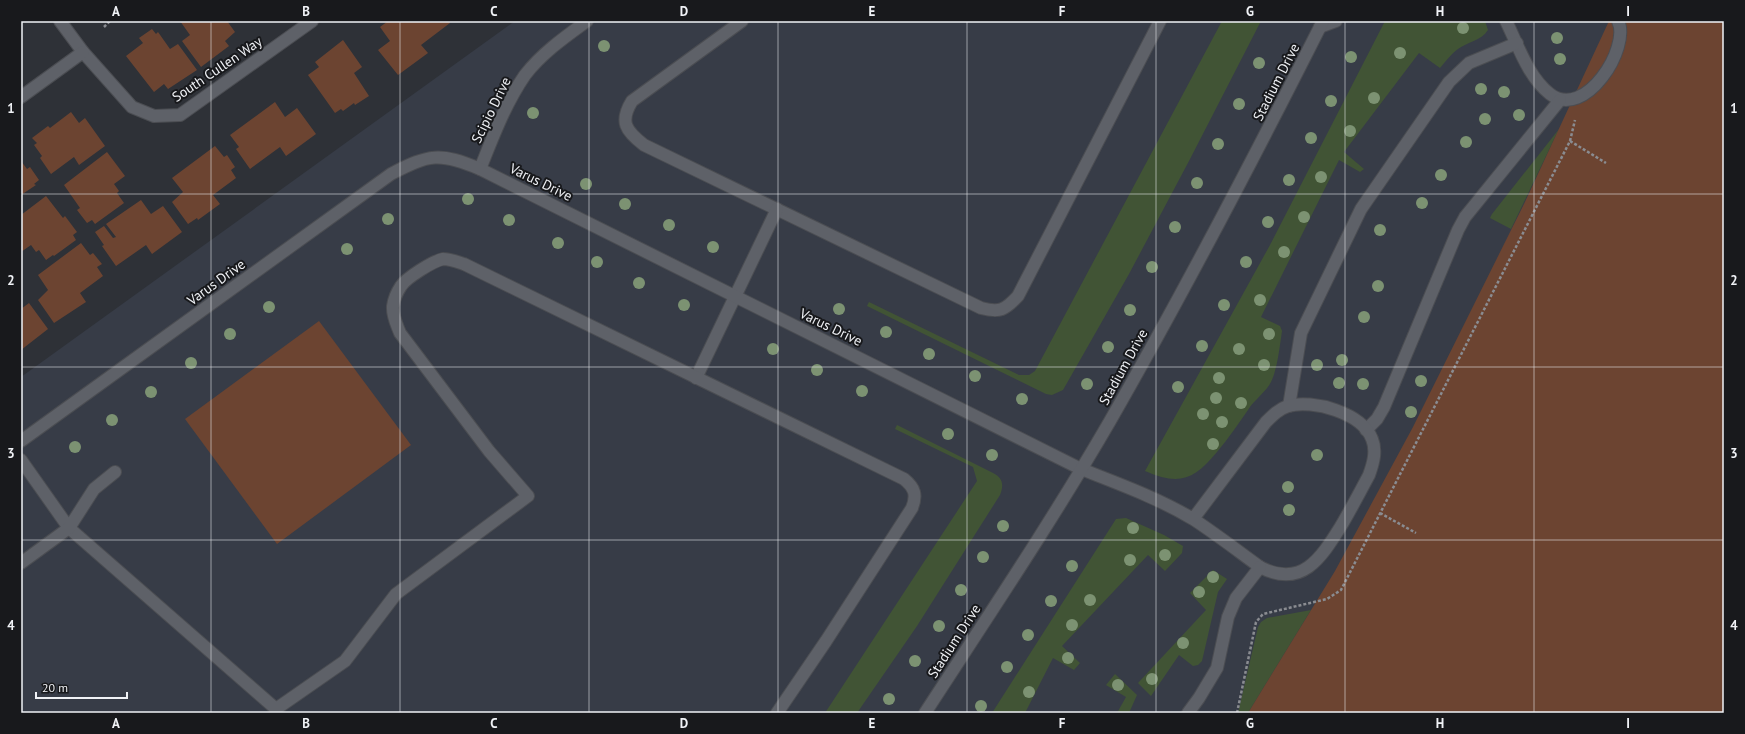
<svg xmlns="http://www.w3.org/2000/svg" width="1745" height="734" font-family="'PT Sans',sans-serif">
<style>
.built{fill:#373c47}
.green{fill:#415435}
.building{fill:#6c4431}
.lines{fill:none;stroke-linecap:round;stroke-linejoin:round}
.minor-casing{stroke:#4b4d52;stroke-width:14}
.path{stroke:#8a8c91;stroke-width:2.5;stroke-dasharray:3 2;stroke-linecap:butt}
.minor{stroke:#5e6168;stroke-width:12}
.tree{fill:#7c9272}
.grid{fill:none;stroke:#f0f2f6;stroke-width:1;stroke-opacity:0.55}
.labels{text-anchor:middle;stroke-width:4;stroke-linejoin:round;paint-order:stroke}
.street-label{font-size:14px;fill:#f0f2f6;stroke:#18191c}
.neatline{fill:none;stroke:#f0f2f6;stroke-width:1.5}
.grid-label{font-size:13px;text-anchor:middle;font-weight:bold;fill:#f0f2f6}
</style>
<rect width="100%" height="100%" fill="#2e3137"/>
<path class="built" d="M515,21H1724V713H21V377Z"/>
<g class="green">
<path d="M1222,21H1261L1189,161L1129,274L1063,390L1052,395L1046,394L867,306L869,302L1019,375H1029L1035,371Z"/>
<path d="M1385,21H1485L1488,30C1481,41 1467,42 1458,49C1451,54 1445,62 1440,68L1419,53L1344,152L1364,169L1360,172L1339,160L1261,317L1280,326L1282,331C1280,345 1277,371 1271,382C1266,392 1254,400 1248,410C1238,424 1228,439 1217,452C1194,480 1179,486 1145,471L1270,245Z"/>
<path d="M1559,129L1511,229L1490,218L1492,214Z"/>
<path d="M897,425L993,473C1003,478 1004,485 1000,495L917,626L857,713H825L977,481L973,467L895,429Z"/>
<path d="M1126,518L1164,535L1183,546L1182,553L1165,571L1148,555L1062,646L1080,663L1074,670L1053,658L1025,713H992L1116,519Z"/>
<path d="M1213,570L1227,579L1218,592L1202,661L1198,665L1193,666L1179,655L1151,696L1138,683L1206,610L1190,593Z"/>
<path d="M1311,610L1248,713H1238L1258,627L1261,622L1267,618Z"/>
<path d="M1115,674L1137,695L1129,713H1117L1126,697L1106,685Z"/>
</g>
<g class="building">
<path d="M180,21H227L235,32L225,41L229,46L201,67L182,41L190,35Z"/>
<path d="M388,21H449L450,23L421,45L428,53L398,75L378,50L390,41L380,27Z"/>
<path d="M1609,21H1724V713H1248L1335,571L1413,427L1524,204Z"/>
<path d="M152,29L156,34L158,32L170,49L178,44L197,70L168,89L164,84L154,92L126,56L143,43L139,38Z"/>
<path d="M343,40L362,67L354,73L369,96L355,105L354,103L343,111L341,109L335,113L308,75L319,67L315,62Z"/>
<path d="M275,102L285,117L297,108L316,134L286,156L280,147L250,169L236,149L239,147L230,135Z"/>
<path d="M71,112L79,123L85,118L105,146L79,165L74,157L51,174L40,158L42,156L34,145L37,143L32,138L48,126L50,128Z"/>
<path d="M215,146L224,157L227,155L235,167L231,170L236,178L213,195L220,204L198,220L197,218L188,224L172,202L183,192L172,178Z"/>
<path d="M107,152L125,176L114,184L119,191L117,193L124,203L95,224L92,220L87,223L77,210L80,208L64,185Z"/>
<path d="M21,161L27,169L30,167L39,180L34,184L36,185L21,195Z"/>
<path d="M46,196L63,218L65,216L77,232L73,235L76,240L54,256L53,255L46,260L39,250L36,252L31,245L21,252V215Z"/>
<path d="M141,200L151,214L163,206L182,232L152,254L146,245L116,266L102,246L104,245L95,232L104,226L113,238L116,237L106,224Z"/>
<path d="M81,243L90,255L93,253L102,264L97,267L103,276L80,293L86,302L54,323L38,300L48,290L38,275Z"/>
<path d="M29,303L48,329L21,350V309Z"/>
<path d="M319,321L411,445L277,544L185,419Z"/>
</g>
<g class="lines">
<defs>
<g id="minor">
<path d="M60,21L83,52L132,107L154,116L180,115L312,21"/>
<path d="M742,21L632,101C619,122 626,131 644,145L981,308C1000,313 1005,310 1018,296L1160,21"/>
<path d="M1506,21C1518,45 1528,77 1550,94C1585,121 1631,47 1618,21"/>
<path d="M1320,27L1336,21"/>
<path d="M21,97L83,52"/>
<path d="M480,169C493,137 505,104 525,75C542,53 565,37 587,21"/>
<path d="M696,378L777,209"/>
<path d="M1289,406L1301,333L1361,209L1449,82L1469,63L1517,43"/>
<path d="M1366,430L1377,419L1384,407L1458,230L1465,217L1560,100"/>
<path d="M21,441L391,174C429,154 440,152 480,169L1081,469C1119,484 1158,498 1193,519C1216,534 1238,551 1260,567C1302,589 1321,558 1341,526C1351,509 1360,492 1369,475C1373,464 1377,451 1372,439C1362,413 1313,399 1288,406C1279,409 1273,415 1266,422L1193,519"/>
<path d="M21,460L69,528L276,709L345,661L396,594L528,496L489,451L400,333C397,325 392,316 393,306C394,299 397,292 401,286C406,278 433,261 443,259C450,259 458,262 464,264L904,479C915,488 917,495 912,508L826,641L777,713"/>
<path d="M21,563L69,528L94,489L115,472"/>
<path d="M925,713C988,616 1052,521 1110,421C1185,290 1255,156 1323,21"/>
<path d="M1188,713L1199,698L1217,668L1228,617L1236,598L1260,567"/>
</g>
</defs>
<use href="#minor" class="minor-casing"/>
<g class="path">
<path d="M104,27L110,21"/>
<path d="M1570,141L1606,163"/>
<path d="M1380,513L1416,533"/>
<path d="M1237,713L1256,622L1263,614L1327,599L1341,590L1570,141L1575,120"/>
</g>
<use href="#minor" class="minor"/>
</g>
<g class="tree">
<circle cx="1463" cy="28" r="6"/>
<circle cx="1557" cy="38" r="6"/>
<circle cx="604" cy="46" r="6"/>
<circle cx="1400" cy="53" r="6"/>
<circle cx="1351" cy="57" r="6"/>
<circle cx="1560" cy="59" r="6"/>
<circle cx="1259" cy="63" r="6"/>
<circle cx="1481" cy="89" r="6"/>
<circle cx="1504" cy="92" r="6"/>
<circle cx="1374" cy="98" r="6"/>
<circle cx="1331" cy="101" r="6"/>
<circle cx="1239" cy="104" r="6"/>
<circle cx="533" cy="113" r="6"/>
<circle cx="1519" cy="115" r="6"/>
<circle cx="1485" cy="119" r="6"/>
<circle cx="1350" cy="131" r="6"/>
<circle cx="1311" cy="138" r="6"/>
<circle cx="1466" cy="142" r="6"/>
<circle cx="1218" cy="144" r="6"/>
<circle cx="1441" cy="175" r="6"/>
<circle cx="1321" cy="177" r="6"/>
<circle cx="1289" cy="180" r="6"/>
<circle cx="1197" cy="183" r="6"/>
<circle cx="586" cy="184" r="6"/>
<circle cx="468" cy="199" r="6"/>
<circle cx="1422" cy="203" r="6"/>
<circle cx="625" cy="204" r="6"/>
<circle cx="1304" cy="217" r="6"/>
<circle cx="388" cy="219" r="6"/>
<circle cx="509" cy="220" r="6"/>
<circle cx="1268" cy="222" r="6"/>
<circle cx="669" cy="225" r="6"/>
<circle cx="1175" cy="227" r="6"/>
<circle cx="1380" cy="230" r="6"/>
<circle cx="558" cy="243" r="6"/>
<circle cx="713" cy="247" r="6"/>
<circle cx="347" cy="249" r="6"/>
<circle cx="1284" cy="252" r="6"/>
<circle cx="597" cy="262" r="6"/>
<circle cx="1246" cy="262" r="6"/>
<circle cx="1152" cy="267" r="6"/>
<circle cx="639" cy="283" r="6"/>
<circle cx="1378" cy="286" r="6"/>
<circle cx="1260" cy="300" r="6"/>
<circle cx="684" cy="305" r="6"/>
<circle cx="1224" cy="305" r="6"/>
<circle cx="269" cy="307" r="6"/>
<circle cx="839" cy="309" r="6"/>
<circle cx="1130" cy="310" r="6"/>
<circle cx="1364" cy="317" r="6"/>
<circle cx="886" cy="332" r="6"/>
<circle cx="230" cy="334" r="6"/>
<circle cx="1269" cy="334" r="6"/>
<circle cx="1202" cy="346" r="6"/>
<circle cx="1108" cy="347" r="6"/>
<circle cx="773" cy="349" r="6"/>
<circle cx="1239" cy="349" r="6"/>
<circle cx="929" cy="354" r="6"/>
<circle cx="1342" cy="360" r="6"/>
<circle cx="191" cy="363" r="6"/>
<circle cx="1264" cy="365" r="6"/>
<circle cx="1317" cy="365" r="6"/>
<circle cx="817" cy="370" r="6"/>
<circle cx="975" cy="376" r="6"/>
<circle cx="1219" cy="378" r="6"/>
<circle cx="1421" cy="381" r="6"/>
<circle cx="1339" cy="383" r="6"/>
<circle cx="1087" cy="384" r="6"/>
<circle cx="1363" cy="384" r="6"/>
<circle cx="1178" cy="387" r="6"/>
<circle cx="862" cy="391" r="6"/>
<circle cx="151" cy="392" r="6"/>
<circle cx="1216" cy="398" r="6"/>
<circle cx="1022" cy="399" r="6"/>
<circle cx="1241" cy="403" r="6"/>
<circle cx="1411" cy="412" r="6"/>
<circle cx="1203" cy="414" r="6"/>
<circle cx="112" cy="420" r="6"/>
<circle cx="1222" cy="422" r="6"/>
<circle cx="948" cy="434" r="6"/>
<circle cx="1213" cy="444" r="6"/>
<circle cx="75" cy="447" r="6"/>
<circle cx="992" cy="455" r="6"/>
<circle cx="1317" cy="455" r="6"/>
<circle cx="1288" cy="487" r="6"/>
<circle cx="1289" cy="510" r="6"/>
<circle cx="1003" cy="526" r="6"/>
<circle cx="1133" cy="528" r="6"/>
<circle cx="1165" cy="555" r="6"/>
<circle cx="983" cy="557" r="6"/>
<circle cx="1130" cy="560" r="6"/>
<circle cx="1072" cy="566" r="6"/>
<circle cx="1213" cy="577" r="6"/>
<circle cx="961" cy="590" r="6"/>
<circle cx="1199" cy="592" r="6"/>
<circle cx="1090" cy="600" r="6"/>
<circle cx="1051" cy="601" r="6"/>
<circle cx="1072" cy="625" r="6"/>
<circle cx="939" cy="626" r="6"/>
<circle cx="1028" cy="635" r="6"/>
<circle cx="1183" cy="643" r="6"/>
<circle cx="1068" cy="658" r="6"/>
<circle cx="915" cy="661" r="6"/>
<circle cx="1007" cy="667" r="6"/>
<circle cx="1152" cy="679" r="6"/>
<circle cx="1118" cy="685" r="6"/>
<circle cx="1029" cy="692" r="6"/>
<circle cx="889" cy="699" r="6"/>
<circle cx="981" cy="706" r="6"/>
</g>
<path class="grid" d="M211,21V713M400,21V713M589,21V713M778,21V713M967,21V713M1156,21V713M1345,21V713M1534,21V713M21,194H1724M21,367H1724M21,540H1724"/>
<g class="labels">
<g class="street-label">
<text transform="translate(217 69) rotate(-34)" y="5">South Cullen Way</text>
<text transform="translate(1276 82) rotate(-63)" y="5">Stadium Drive</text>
<text transform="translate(491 110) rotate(-64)" y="5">Scipio Drive</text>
<text transform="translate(541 182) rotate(26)" y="5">Varus Drive</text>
<text transform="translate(216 282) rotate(-36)" y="5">Varus Drive</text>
<text transform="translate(831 327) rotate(26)" y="5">Varus Drive</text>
<text transform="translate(1123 367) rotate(-61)" y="5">Stadium Drive</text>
<text transform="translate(954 641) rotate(-57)" y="5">Stadium Drive</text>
</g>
</g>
<rect width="1745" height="734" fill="none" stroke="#18191c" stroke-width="44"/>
<path d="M36 692v6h91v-6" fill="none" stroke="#f0f2f6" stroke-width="2"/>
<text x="42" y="692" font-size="12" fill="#f0f2f6" stroke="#18191c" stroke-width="3" paint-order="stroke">20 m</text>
<rect x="22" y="22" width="1701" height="690" class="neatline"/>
<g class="grid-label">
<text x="116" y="16">A</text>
<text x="306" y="16">B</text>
<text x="494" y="16">C</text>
<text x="684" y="16">D</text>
<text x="872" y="16">E</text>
<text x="1062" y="16">F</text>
<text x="1250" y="16">G</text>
<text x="1440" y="16">H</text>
<text x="1628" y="16">I</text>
<text x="11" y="113">1</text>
<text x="1734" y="113">1</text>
<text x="11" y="285">2</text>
<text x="1734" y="285">2</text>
<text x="11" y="458">3</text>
<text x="1734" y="458">3</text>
<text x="11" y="630">4</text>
<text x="1734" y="630">4</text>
<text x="116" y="728">A</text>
<text x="306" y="728">B</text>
<text x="494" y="728">C</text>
<text x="684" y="728">D</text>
<text x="872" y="728">E</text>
<text x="1062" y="728">F</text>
<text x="1250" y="728">G</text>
<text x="1440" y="728">H</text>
<text x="1628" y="728">I</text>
</g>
</svg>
